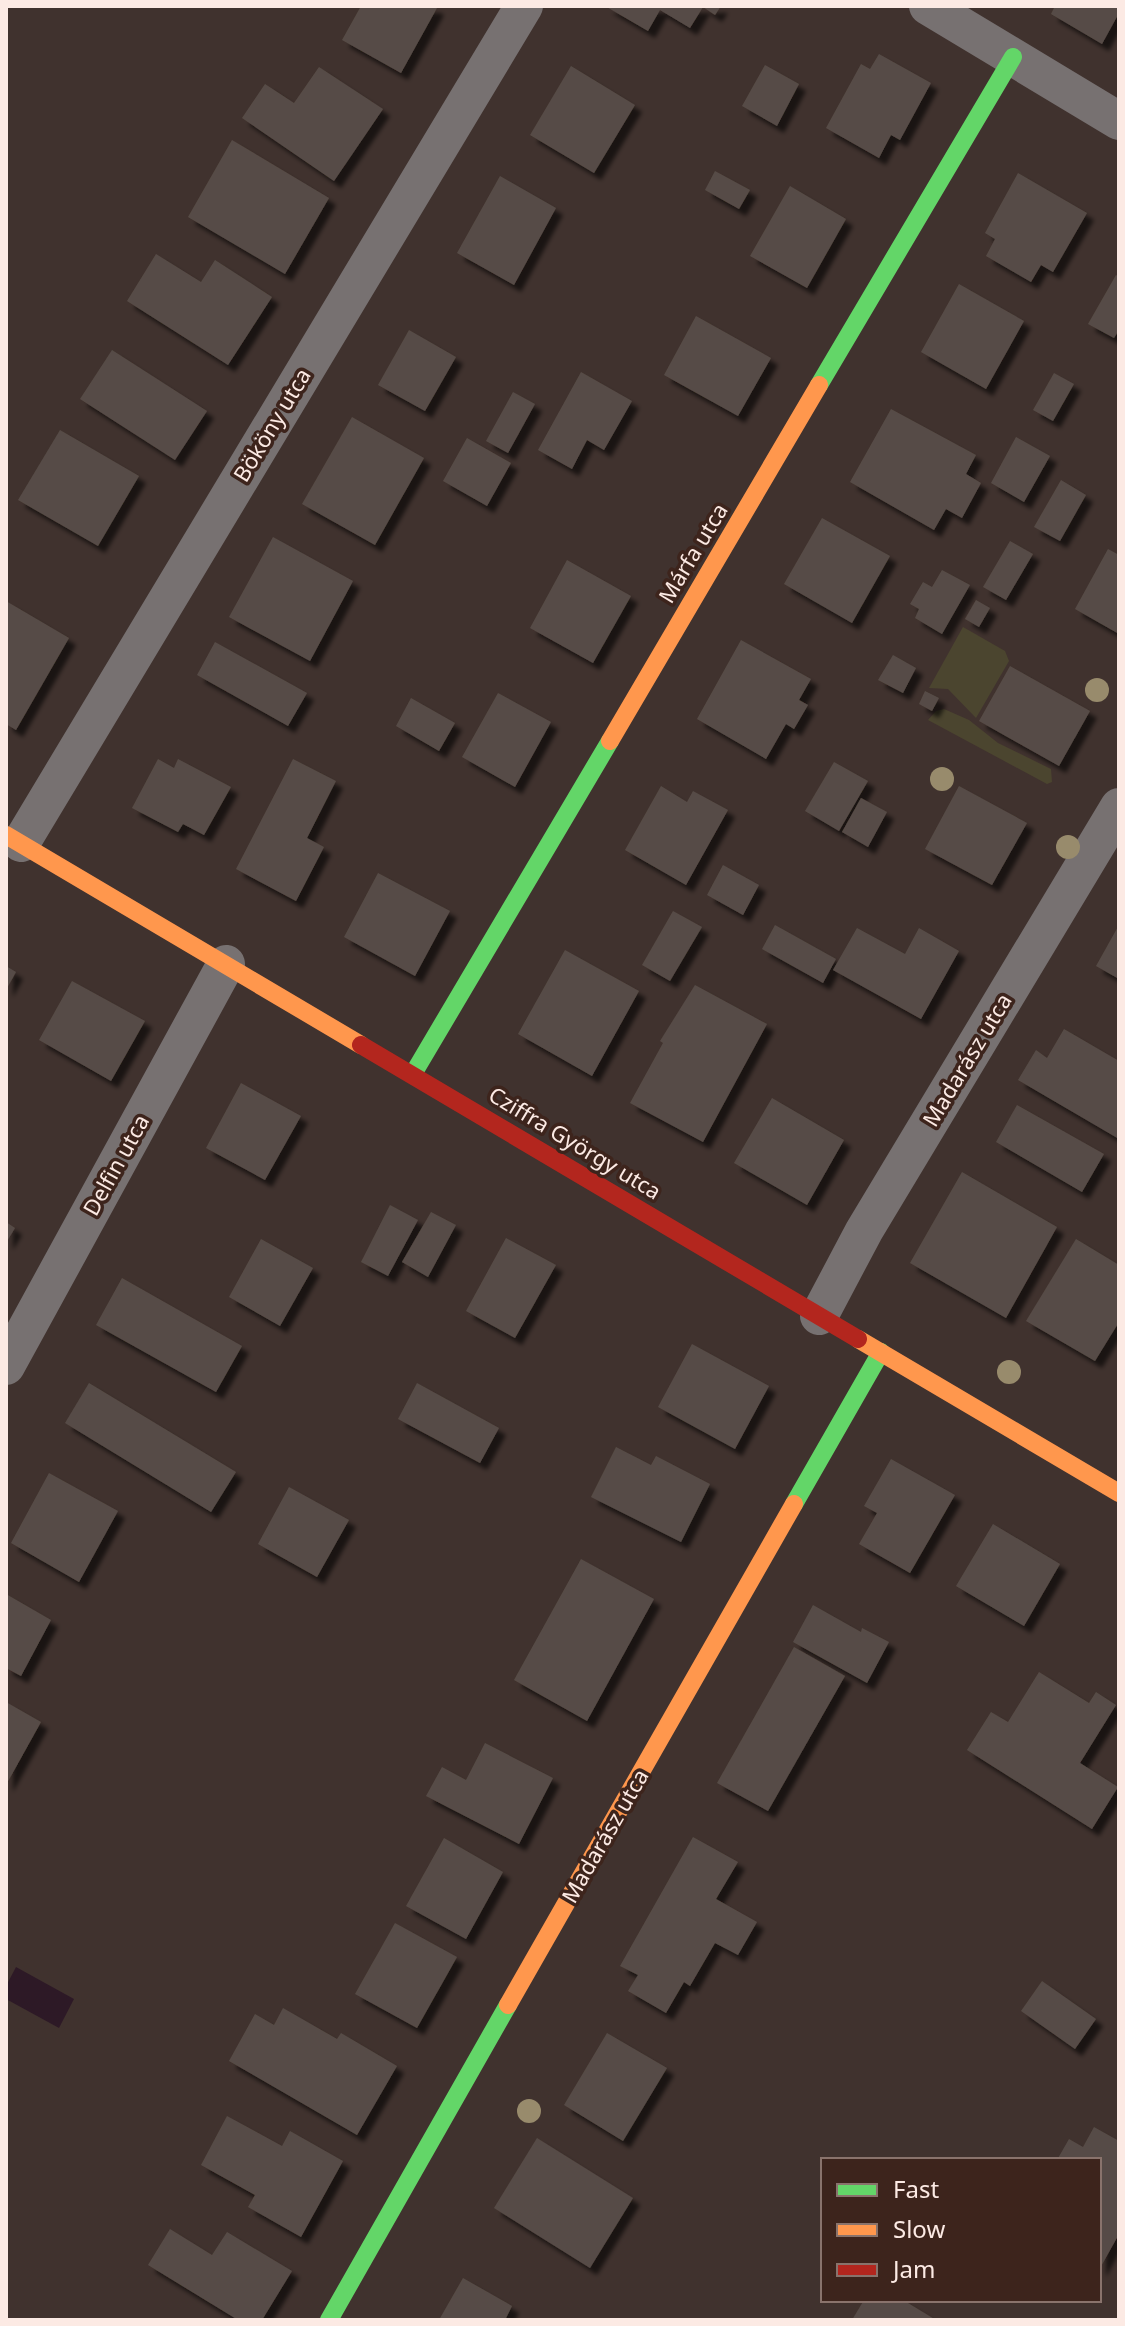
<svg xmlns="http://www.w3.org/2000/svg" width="1125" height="2326" font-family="'Noto Sans',sans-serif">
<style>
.green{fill:#4b452f}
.water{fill:#2d1926}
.building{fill:#574c46;filter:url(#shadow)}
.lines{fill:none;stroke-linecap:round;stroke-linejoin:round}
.street{stroke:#777171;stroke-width:38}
.fast{stroke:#63d668;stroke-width:18}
.slow{stroke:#ff974d;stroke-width:18}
.jam{stroke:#b3261e;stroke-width:18}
.tree{fill:#988b6c}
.labels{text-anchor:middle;stroke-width:7;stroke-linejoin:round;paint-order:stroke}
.street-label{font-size:22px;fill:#fceae4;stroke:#3d241c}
</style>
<defs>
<filter id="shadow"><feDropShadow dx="7" dy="7" stdDeviation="2" flood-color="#0009"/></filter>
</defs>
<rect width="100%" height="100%" fill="#40322e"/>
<g class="green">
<path d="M963,627L1005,651L1009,661L976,718L948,689L929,688Z"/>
<path d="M944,709L969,720L998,743L1051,769L1052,782L1047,784L928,720L936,711Z"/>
</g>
<path class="water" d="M16,1967L74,1999L59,2028L6,1999V1986Z"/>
<g class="building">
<path d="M361,6H433L437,8L401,73L342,40Z"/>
<path d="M605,6H721L715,15L703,7L690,28L660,10L648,31Z"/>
<path d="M1055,6H1119V13L1102,44L1051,14Z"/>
<path d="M879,54L931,83L900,140L891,135L879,158L826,128L861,64L870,69Z"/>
<path d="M765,65L799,84L777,126L742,106Z"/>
<path d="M571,66L635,105L594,173L530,135Z"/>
<path d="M319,67L383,109L334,181L242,118L265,84L294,103Z"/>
<path d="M232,140L329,198L285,274L188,217Z"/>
<path d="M715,171L750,190L739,209L705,190Z"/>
<path d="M1018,173L1087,213L1053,272L1041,265L1031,282L986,256L995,239L985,233Z"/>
<path d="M500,176L556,208L514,285L457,253Z"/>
<path d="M790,186L846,219L807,288L750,256Z"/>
<path d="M156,254L201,282L215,260L272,297L228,365L127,301Z"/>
<path d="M1116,275L1119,277V330L1114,338L1088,324Z"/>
<path d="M959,284L1024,321L986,389L921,352Z"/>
<path d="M696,316L771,358L738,416L664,375Z"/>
<path d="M409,330L456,357L425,411L378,385Z"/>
<path d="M112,350L207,411L175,460L80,399Z"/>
<path d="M581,372L632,401L604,450L587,440L572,469L538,450Z"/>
<path d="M1054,373L1074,384L1053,421L1033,410Z"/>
<path d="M513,392L535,404L508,453L486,441Z"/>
<path d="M891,409L976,455L966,474L981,483L962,518L946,509L934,530L850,482Z"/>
<path d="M352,417L424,458L375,545L302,504Z"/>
<path d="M60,430L139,476L98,546L18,500Z"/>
<path d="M1016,437L1050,456L1024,502L991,483Z"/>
<path d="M467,438L511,463L487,506L443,481Z"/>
<path d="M1061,480L1086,495L1060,541L1034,527Z"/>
<path d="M822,518L890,556L852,623L784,584Z"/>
<path d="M273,537L353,581L310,661L229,617Z"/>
<path d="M1010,541L1033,554L1006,600L983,587Z"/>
<path d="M1108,549L1119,555V634L1075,609Z"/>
<path d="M567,560L631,596L593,663L530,628Z"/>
<path d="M942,570L970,585L942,634L915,618L919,609L910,604L923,582L932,587Z"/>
<path d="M976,600L990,608L979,627L965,619Z"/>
<path d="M6,601L69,638L16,730L6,724Z"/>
<path d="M741,640L811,679L799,700L808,705L794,729L786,724L766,759L697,719Z"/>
<path d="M215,642L307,693L288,726L197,675Z"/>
<path d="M893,655L916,668L903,693L878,680Z"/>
<path d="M1010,666L1090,711L1059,766L979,721Z"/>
<path d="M925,691L939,698L932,711L919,704Z"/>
<path d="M498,693L551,722L515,787L462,757Z"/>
<path d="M411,698L455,723L439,751L396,726Z"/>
<path d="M158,759L174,768L178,759L231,787L204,835L183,824L178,832L132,808Z"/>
<path d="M293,759L336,781L307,838L324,847L296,901L236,869Z"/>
<path d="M834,762L868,781L839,831L805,811Z"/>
<path d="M661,786L687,802L693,791L728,810L686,885L625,850Z"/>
<path d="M959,786L1027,823L992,885L925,849Z"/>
<path d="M861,798L887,812L868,847L842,832Z"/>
<path d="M723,865L759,885L743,915L707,895Z"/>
<path d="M378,873L450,911L415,976L344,937Z"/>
<path d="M673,911L702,927L670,981L642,965Z"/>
<path d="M775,925L836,959L823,983L762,949Z"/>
<path d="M1119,925V979L1096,966Z"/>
<path d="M857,928L905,954L919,928L959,951L921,1019L833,970Z"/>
<path d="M565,950L639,991L592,1076L518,1034Z"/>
<path d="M6,966L16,972L6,990Z"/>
<path d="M72,981L145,1021L111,1081L39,1040Z"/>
<path d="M695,985L767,1024L703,1142L630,1103L663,1043L660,1041Z"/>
<path d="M1064,1029L1119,1061V1139L1018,1080L1036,1050L1047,1058Z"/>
<path d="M241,1083L301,1116L265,1180L206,1148Z"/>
<path d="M772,1098L844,1140L807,1205L734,1163Z"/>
<path d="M1017,1105L1104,1154L1082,1192L996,1142Z"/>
<path d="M962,1172L1057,1227L1006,1318L910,1263Z"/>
<path d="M390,1205L418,1220L388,1276L361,1262Z"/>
<path d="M431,1212L456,1225L428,1277L402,1262Z"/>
<path d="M6,1222L15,1228L6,1243Z"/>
<path d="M506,1238L556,1265L515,1338L466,1311Z"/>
<path d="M261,1239L313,1268L280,1326L229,1297Z"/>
<path d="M1076,1239L1119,1265V1322L1095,1361L1026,1321Z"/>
<path d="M122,1278L242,1346L216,1392L96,1325Z"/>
<path d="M692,1344L769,1386L735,1449L658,1407Z"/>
<path d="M89,1383L236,1472L211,1512L65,1423Z"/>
<path d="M417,1383L499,1428L480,1463L398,1419Z"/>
<path d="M616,1447L651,1465L656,1456L710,1484L681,1542L591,1497Z"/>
<path d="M891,1459L955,1495L910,1573L859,1544L877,1513L864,1506Z"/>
<path d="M49,1473L118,1511L79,1582L11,1543Z"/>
<path d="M289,1487L349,1520L317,1577L258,1544Z"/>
<path d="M993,1524L1060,1564L1024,1626L956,1586Z"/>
<path d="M581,1559L654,1599L587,1721L514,1680Z"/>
<path d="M6,1594L51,1620L21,1676L6,1668Z"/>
<path d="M813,1605L861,1632L862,1628L889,1642L867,1683L793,1642Z"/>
<path d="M794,1647L845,1676L768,1811L717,1783Z"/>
<path d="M1039,1672L1089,1703L1096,1692L1116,1705L1080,1763L1118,1787L1092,1829L967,1750L991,1712L1008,1722Z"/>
<path d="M6,1702L41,1722L6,1785Z"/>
<path d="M485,1743L553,1778L519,1844L426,1796L442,1767L466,1780Z"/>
<path d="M693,1837L738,1862L716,1899L757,1922L738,1955L715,1943L690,1986L684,1982L666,2013L628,1991L638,1975L620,1966Z"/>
<path d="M444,1838L503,1872L466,1939L406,1906Z"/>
<path d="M395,1923L457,1957L417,2028L355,1994Z"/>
<path d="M1042,1981L1096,2019L1075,2049L1021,2011Z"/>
<path d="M283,2008L337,2039L341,2033L397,2066L357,2135L229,2061L255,2014L274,2025Z"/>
<path d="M607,2033L667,2068L623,2141L564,2105Z"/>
<path d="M227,2116L282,2146L290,2131L343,2161L301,2237L248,2207L255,2195L201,2165Z"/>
<path d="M1094,2127L1119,2141V2234L1099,2270V2160H1057L1069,2139L1083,2147Z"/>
<path d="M537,2138L633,2198L590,2268L494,2208Z"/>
<path d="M170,2229L212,2255L227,2232L292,2271L262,2320H238L148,2265Z"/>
<path d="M463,2278L512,2306L505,2320H439Z"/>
<path d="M864,2300H903L936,2320H852Z"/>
</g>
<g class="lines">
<g class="street">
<path d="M928,6L1119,121"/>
<path d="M21,843L524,6"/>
<path d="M819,1316L864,1231L1119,807"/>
<path d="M6,1366L226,964"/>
</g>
<g class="fast">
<path d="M819,385L1013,57"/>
<path d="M413,1074L610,741"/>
<path d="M794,1504L881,1352"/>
<path d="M329,2320L508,2005"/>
</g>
<g class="slow">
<path d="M610,741L819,385"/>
<path d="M6,835L361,1045"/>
<path d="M858,1339L1119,1493"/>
<path d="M508,2005L794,1504"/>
</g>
<path class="jam" d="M361,1045L858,1339"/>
</g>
<g class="tree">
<circle cx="1097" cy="690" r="12"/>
<circle cx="942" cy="779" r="12"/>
<circle cx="1068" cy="847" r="12"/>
<circle cx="1009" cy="1372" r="12"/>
<circle cx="529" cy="2111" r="12"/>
</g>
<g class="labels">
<g class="street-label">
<text transform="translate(272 425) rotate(-59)" y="8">Bököny utca</text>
<text transform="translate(693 553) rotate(-59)" y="8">Márfa utca</text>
<text transform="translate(967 1060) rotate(-59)" y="8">Madarász utca</text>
<text transform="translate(575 1143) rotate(31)" y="8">Cziffra György utca</text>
<text transform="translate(116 1165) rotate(-61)" y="8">Delfin utca</text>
<text transform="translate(605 1836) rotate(-60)" y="8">Madarász utca</text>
</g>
</g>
<rect width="1125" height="2326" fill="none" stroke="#fceae4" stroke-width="16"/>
<rect x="821" y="2158" width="280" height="144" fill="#3d241c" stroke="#89736c" stroke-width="2"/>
<rect x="837" y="2184" width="40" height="12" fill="#63d668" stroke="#89736c" stroke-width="2"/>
<text x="893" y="2198" font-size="24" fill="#fceae4">Fast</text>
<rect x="837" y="2224" width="40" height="12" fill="#ff974d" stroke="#89736c" stroke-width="2"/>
<text x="893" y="2238" font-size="24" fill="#fceae4">Slow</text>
<rect x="837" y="2264" width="40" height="12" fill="#b3261e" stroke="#89736c" stroke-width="2"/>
<text x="893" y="2278" font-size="24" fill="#fceae4">Jam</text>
</svg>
